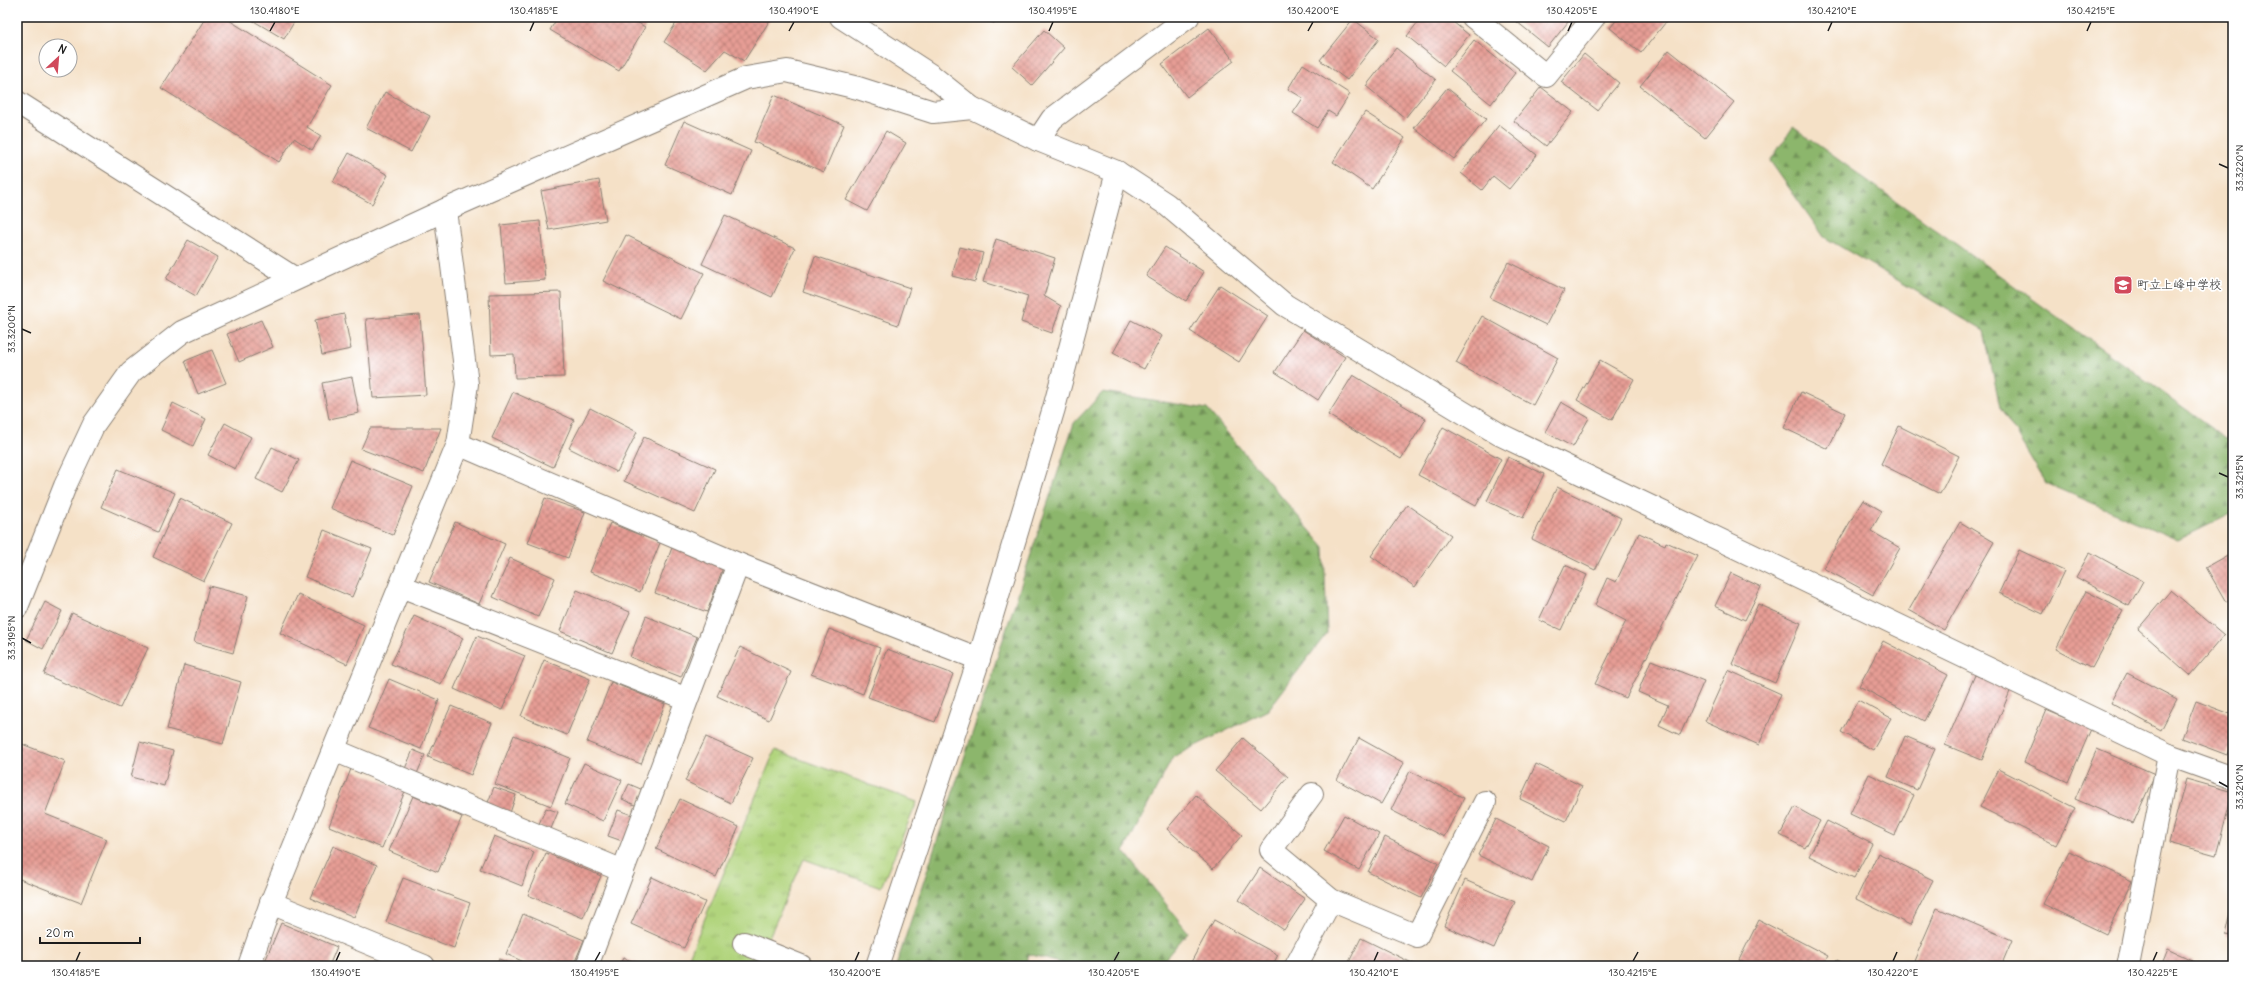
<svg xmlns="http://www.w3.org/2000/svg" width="2250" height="983" font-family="Delius,'Klee One',sans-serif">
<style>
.grass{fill:url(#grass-tufts);stroke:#66784c}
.forest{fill:url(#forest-firs);stroke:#546944}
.building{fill:url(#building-cross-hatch)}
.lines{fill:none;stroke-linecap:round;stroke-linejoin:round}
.minor-casing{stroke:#887e72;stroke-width:24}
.minor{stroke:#fff;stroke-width:22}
.ticks{fill:none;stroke:#1c1c1c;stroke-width:1.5}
.labels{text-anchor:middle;stroke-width:3.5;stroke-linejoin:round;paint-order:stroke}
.poi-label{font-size:12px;fill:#1c1c1c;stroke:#fff;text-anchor:start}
.neatline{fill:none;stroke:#1c1c1c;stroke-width:1.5}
.ticks-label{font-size:10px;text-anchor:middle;fill:#1c1c1c}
</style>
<defs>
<pattern id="grass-tufts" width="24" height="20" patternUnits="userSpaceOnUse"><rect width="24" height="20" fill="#b1d47d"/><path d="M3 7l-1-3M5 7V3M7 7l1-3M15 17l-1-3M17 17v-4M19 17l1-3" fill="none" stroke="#98b56b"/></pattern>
<pattern id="forest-firs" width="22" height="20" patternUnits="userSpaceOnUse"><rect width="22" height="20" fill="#8cb66c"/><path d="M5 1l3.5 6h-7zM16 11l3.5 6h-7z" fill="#729358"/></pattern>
<pattern id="building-cross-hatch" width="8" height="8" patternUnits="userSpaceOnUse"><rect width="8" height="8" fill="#e69d94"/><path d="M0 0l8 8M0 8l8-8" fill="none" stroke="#ba7f78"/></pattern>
</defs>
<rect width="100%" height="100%" fill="#fff"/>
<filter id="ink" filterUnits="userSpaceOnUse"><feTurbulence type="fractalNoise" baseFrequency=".025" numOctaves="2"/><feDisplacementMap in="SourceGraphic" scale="8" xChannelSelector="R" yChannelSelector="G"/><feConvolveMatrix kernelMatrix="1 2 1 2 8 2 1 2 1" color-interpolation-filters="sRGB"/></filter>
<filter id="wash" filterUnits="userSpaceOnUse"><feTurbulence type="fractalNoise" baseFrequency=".012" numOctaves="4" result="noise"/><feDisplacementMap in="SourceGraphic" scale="16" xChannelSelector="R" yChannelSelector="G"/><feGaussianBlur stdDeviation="0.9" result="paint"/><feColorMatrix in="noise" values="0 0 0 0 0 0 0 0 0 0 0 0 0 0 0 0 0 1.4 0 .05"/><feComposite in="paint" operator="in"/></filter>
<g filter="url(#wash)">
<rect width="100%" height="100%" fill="#f5e1c7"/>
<path class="grass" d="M775,750L917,802L881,887L804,859L756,966H685Z"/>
<g class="forest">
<path d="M1793,127L2233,443V513L2178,540L2046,483L2000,407L1984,331L1824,237L1770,161Z"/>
<path d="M1103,392L1207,409L1324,547L1327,633L1268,710L1173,757L1124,851L1188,932L1159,966H1070L1029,954L1025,966H896L1074,423Z"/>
</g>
<g id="blocks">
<g class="building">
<path d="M206,17H224L332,85L307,127L321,136L312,150L294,138L279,162L161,88Z"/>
<path d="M247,17H297L284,39Z"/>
<path d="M558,17H628L645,27L619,71L550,30Z"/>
<path d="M680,17H769L770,20L744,61L725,50L707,70L664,42Z"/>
<path d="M983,17H998L994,23Z"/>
<path d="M1422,17H1447L1469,35L1444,66L1407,36Z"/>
<path d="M1511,17H1572L1548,47Z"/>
<path d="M1619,17H1670L1641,53L1610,28Z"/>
<path d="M1353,19L1379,39L1347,80L1320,60Z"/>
<path d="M1209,28L1234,61L1187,97L1162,64Z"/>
<path d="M1044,30L1064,48L1032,85L1012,67Z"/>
<path d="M1474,40L1515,73L1491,104L1450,71Z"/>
<path d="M1396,48L1436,80L1405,118L1366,86Z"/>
<path d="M1669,50L1734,102L1705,138L1640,86Z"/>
<path d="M1584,54L1619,83L1597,110L1561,82Z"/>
<path d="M1303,64L1350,94L1336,116L1328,111L1317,128L1293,113L1303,98L1288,89Z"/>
<path d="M1541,87L1573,112L1546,146L1514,121Z"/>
<path d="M1447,88L1486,119L1454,159L1414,128Z"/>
<path d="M385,92L430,116L411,152L366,128Z"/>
<path d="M774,95L844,125L824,172L754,142Z"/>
<path d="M1365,112L1405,138L1372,189L1333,162Z"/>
<path d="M684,121L751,151L732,195L665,165Z"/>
<path d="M1499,125L1537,155L1509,189L1493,176L1482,190L1461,173Z"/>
<path d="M886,131L906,143L867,211L846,200Z"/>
<path d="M349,153L388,175L372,204L333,182Z"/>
<path d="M599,180L606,220L549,230L541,191Z"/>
<path d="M725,215L795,248L772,297L702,264Z"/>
<path d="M540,221L545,280L506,283L501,225Z"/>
<path d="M626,235L704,273L681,319L603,281Z"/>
<path d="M996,239L1055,258L1044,296L1061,306L1052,333L1021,322L1028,296L983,282Z"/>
<path d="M188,240L218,257L196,296L166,279Z"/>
<path d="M960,247L983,253L975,282L952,276Z"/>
<path d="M1165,247L1204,272L1186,301L1146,276Z"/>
<path d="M815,256L910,288L898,325L803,292Z"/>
<path d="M1508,262L1564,290L1546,325L1490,298Z"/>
<path d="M1220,285L1268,316L1239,362L1190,331Z"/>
<path d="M561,292L564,377L515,378L514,354L491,355L489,294Z"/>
<path d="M344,314L351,349L322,355L315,320Z"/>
<path d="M420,315L426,395L373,398L366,319Z"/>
<path d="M1482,316L1558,358L1533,405L1456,363Z"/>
<path d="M261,320L273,347L239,362L227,334Z"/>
<path d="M1131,320L1162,336L1144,369L1113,353Z"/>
<path d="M1303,330L1345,357L1318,400L1275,372Z"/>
<path d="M212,350L226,383L198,394L185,361Z"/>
<path d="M1600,360L1634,379L1612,420L1577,400Z"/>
<path d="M1353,375L1426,419L1401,459L1328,415Z"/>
<path d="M352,377L359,413L329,419L322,383Z"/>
<path d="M513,392L574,420L553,467L492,438Z"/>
<path d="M1801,392L1845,413L1828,449L1784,428Z"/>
<path d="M1561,402L1589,418L1573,447L1545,432Z"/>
<path d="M173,403L206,419L193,446L161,430Z"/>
<path d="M590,408L637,432L617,472L569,448Z"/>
<path d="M225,423L251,437L235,469L208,455Z"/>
<path d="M1899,426L1959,456L1940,494L1881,464Z"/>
<path d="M1443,427L1501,459L1476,506L1418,475Z"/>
<path d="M370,428H441L424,473L361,449Z"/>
<path d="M644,437L715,469L695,513L624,481Z"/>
<path d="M272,447L299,460L282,492L256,479Z"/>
<path d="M1508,457L1544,474L1523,518L1487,501Z"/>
<path d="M350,460L413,486L393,535L330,508Z"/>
<path d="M118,469L175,493L158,532L101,507Z"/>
<path d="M1557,487L1621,518L1595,570L1532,539Z"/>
<path d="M180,498L232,523L204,581L153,557Z"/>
<path d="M545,498L585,512L568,558L528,543Z"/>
<path d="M1863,500L1882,511L1871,531L1900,548L1873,595L1823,568Z"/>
<path d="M1407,505L1451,535L1415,587L1371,556Z"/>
<path d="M455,522L505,544L479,604L429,582Z"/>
<path d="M1960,522L1994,542L1944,630L1909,610Z"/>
<path d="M610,523L660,543L640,592L590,572Z"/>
<path d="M324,530L372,549L352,597L305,577Z"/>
<path d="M1639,533L1665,545L1666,542L1698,556L1626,698L1595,684L1626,621L1595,605L1607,578L1616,582Z"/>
<path d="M673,545L724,565L707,612L655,593Z"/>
<path d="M2019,550L2064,571L2043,614L1999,593Z"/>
<path d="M2090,552L2143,581L2129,606L2076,577Z"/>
<path d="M2231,553L2233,557V598L2226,602L2206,567Z"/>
<path d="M510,558L555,578L538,617L493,597Z"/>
<path d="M1565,565L1587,575L1561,630L1539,620Z"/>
<path d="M1731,573L1761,587L1745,620L1715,606Z"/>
<path d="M209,586L248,596L233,653L194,642Z"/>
<path d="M577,590L630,612L612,653L560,631Z"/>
<path d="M2171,590L2224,635L2190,675L2138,629Z"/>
<path d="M2086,591L2123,610L2092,668L2056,649Z"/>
<path d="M298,594L364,625L347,664L280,633Z"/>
<path d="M45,602L62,611L43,649L26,640Z"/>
<path d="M1758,604L1801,623L1775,683L1732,664Z"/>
<path d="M72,613L148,648L120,708L44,674Z"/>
<path d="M414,616L463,638L441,684L391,664Z"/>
<path d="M646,616L697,637L681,677L630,657Z"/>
<path d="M829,629L880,648L863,694L811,674Z"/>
<path d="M477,636L525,656L502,710L454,689Z"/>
<path d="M1883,641L1948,675L1924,721L1859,686Z"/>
<path d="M740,647L791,672L769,720L717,696Z"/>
<path d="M887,649L953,674L935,722L868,697Z"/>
<path d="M544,660L590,679L567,735L521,716Z"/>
<path d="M1651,660L1704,681L1680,735L1659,725L1668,705L1638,692Z"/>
<path d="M184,665L241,682L223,744L167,729Z"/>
<path d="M1728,670L1781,694L1759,745L1705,721Z"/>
<path d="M2127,673L2177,699L2161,730L2111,703Z"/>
<path d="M1975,675L2011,689L1982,760L1945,745Z"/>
<path d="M389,679L439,700L421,749L368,728Z"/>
<path d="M611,682L665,704L641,764L587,742Z"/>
<path d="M1858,700L1891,718L1873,750L1841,732Z"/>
<path d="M2196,701L2233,715V739L2227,755L2182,738Z"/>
<path d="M451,706L492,723L471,775L428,757Z"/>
<path d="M2046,710L2091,729L2068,782L2024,762Z"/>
<path d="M514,735L570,758L551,806L495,784Z"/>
<path d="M1905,736L1935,749L1917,790L1888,777Z"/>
<path d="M706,737L753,758L731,803L685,781Z"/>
<path d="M1243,738L1288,777L1261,809L1215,771Z"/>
<path d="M1359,738L1404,763L1381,804L1337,780Z"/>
<path d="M17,742L65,761L45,814L107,839L81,903L17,878Z"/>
<path d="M140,742L173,751L164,786L131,777Z"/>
<path d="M2097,749L2155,774L2133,824L2075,799Z"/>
<path d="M413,750L425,755L416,776L404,771Z"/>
<path d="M584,763L622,780L603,821L565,804Z"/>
<path d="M1536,764L1582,786L1566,821L1520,799Z"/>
<path d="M351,769L405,791L382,848L329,826Z"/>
<path d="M1999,769L2075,808L2056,845L1980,807Z"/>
<path d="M1410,771L1464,798L1444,837L1391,810Z"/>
<path d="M1869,774L1914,795L1895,835L1850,814Z"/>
<path d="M2186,779L2233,792L2216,855L2169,842Z"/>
<path d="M629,784L643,790L637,806L622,799Z"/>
<path d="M494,787L516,795L510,813L487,805Z"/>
<path d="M1196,795L1242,835L1213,869L1167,829Z"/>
<path d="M413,796L462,817L438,872L389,851Z"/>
<path d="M680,799L739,827L716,877L656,849Z"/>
<path d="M1795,807L1820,821L1805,848L1780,835Z"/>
<path d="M546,808L558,812L550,831L538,826Z"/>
<path d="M618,810L635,816L625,842L608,836Z"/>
<path d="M1344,815L1379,834L1359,870L1324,851Z"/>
<path d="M1496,819L1549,846L1532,882L1478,855Z"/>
<path d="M1827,821L1872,844L1854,878L1809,856Z"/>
<path d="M494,836L534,852L522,886L480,869Z"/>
<path d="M1385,837L1438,863L1421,898L1368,872Z"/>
<path d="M333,846L377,865L354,917L310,898Z"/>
<path d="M2069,851L2132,881L2106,934L2043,904Z"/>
<path d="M546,853L601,876L583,918L528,895Z"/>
<path d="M1878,853L1933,880L1910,925L1856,899Z"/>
<path d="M1260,868L1305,899L1284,930L1239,900Z"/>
<path d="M652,877L705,902L684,948L631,924Z"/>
<path d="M403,878L470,903L454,948L386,922Z"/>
<path d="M1465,880L1515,902L1494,948L1444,926Z"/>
<path d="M2233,904V936L2226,935Z"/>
<path d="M1937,908L2012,940L2001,966H1927L1914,961Z"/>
<path d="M523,914L584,940L573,966H533L506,954Z"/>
<path d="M1214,920L1278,955L1272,966H1194L1190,964Z"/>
<path d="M1759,920L1828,956L1822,966H1751L1739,960Z"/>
<path d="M281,923L337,947L329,966H263Z"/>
<path d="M1361,938L1416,965L1415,966H1347Z"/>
<path d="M2168,949L2194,961L2192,966H2161Z"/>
<path d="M623,958L637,963L643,966H619Z"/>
<path d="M499,959L518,966H496Z"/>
<path d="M1837,960L1849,966H1834Z"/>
</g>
</g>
</g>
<g filter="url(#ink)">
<use href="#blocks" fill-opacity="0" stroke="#887e72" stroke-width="1"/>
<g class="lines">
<defs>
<g id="minor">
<path d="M841,17L932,76L972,108L1038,140L1117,172L1166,204L1285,305L1499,434L2169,755L2233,778"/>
<path d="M1473,17L1546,76L1594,17"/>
<path d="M17,102L294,278"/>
<path d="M1038,140L1052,119L1188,17"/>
<path d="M458,444L738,564L979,659"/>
<path d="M401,586L687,699"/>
<path d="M17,607L65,486L94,424L131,372L182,332L445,210L746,78L787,71L858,88L933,112L972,108"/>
<path d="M334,750L623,871"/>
<path d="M1312,794L1271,850L1331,900L1417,936L1485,802"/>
<path d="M271,903L424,966"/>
<path d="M744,943L801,966"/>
<path d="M249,966L271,903L458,444L467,384L445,210"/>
<path d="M587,966L738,564"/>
<path d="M877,966L979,659L1054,408L1117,172"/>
<path d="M1296,966L1331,900"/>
<path d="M2128,966L2169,755"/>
</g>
</defs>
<use href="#minor" class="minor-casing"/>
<use href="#minor" class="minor"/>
</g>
</g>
<path class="ticks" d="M270,31L275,22M530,31L534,22M789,31L794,22M1049,31L1053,22M1308,31L1313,22M1568,31L1572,22M1828,31L1832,22M2087,31L2091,22M2219,164L2228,168M22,329L31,333M2219,473L2228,477M22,638L31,643M2219,782L2228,787M76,961L80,952M336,961L340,952M595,961L600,952M855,961L859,952M1114,961L1119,952M1374,961L1378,952M1633,961L1638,952M1893,961L1897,952M2153,961L2157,952"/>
<defs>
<symbol id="school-square" viewBox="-11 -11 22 22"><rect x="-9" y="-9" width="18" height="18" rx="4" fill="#d1495b" stroke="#fff"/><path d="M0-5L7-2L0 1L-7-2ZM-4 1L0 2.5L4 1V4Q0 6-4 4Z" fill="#fff"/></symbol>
</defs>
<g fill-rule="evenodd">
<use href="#school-square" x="2112" y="274" width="22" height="22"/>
</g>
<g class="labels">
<g class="poi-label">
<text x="2137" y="289">町立上峰中学校</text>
</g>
</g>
<rect width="2250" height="983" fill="none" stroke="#fff" stroke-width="44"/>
<g transform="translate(58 58) rotate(26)"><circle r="19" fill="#ffffff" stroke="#a4a4a4"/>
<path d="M0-3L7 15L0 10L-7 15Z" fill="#d1495b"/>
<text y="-6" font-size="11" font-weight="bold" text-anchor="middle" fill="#1c1c1c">N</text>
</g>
<path d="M40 937v6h100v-6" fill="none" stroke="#1c1c1c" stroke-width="2"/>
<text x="46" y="937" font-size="12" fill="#1c1c1c" stroke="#ffffff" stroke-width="3" paint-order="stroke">20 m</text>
<rect x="22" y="22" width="2206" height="939" class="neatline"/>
<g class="ticks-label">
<text x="275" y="14">130.4180°E</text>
<text x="534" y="14">130.4185°E</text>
<text x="794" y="14">130.4190°E</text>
<text x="1053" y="14">130.4195°E</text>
<text x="1313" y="14">130.4200°E</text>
<text x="1572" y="14">130.4205°E</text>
<text x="1832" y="14">130.4210°E</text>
<text x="2091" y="14">130.4215°E</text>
<text transform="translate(2239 168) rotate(-90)" y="4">33.3220°N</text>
<text transform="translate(11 329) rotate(-90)" y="4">33.3200°N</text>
<text transform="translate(2239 477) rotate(-90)" y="4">33.3215°N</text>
<text transform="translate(11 638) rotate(-90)" y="4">33.3195°N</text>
<text transform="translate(2239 787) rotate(-90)" y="4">33.3210°N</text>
<text x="76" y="976">130.4185°E</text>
<text x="336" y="976">130.4190°E</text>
<text x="595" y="976">130.4195°E</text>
<text x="855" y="976">130.4200°E</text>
<text x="1114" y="976">130.4205°E</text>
<text x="1374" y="976">130.4210°E</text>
<text x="1633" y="976">130.4215°E</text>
<text x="1893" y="976">130.4220°E</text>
<text x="2153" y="976">130.4225°E</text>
</g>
</svg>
